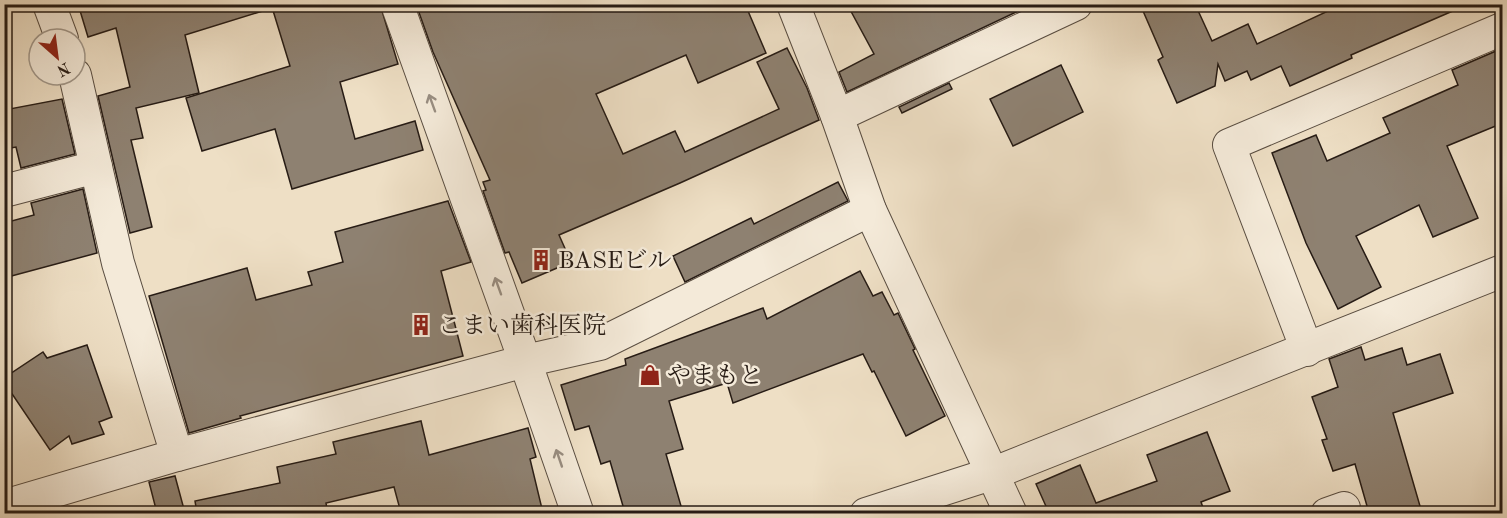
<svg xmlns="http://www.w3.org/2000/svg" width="1507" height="518" font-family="'Old Standard TT','Noto Serif JP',serif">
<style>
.building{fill:#8e8171;stroke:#271c15;stroke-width:1.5}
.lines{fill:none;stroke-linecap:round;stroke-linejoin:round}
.minor-casing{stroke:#594d41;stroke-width:34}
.minor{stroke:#f4ead9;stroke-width:32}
.oneway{stroke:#988d81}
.labels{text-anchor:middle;stroke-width:5;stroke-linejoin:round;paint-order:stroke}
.poi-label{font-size:24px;fill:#271c15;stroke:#f4ead9;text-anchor:start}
</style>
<rect width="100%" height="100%" fill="#eedfc5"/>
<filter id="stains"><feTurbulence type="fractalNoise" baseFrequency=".00333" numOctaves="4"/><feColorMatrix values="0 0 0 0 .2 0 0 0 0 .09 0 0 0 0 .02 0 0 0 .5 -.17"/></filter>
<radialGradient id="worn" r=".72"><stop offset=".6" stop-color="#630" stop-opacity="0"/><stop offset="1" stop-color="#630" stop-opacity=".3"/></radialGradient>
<g class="building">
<path d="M78,4H265L266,10L185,35L199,93L136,108L143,138L131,140L152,227L130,233L98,96L130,87L116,28L88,37Z"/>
<path d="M271,4H380L398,64L340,82L355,139L415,121L423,150L292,189L275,129L202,151L186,98L290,66Z"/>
<path d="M416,4H745L766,53L698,83L686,55L596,94L623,154L675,131L685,152L779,109L757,62L787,48L807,88L819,120L680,183L559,235L571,262L522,283L509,252L505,253L483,191L486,190L483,182L490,180L433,52Z"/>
<path d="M847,4H1033L847,92L839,72L874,54Z"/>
<path d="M1140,4H1195L1212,41L1248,24L1257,44L1343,4H1469L1351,55L1352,58L1290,86L1281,66L1251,80L1247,71L1225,81L1218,64L1215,86L1177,103L1158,60L1163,57Z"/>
<path d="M1503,48V123L1447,146L1478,218L1433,237L1419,205L1356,236L1381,287L1338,309L1306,243L1272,153L1316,135L1327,161L1390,133L1383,118L1458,85L1452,70Z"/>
<path d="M1061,65L1083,112L1013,146L990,99Z"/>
<path d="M949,83L952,89L902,113L899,107Z"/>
<path d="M62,99L75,154L21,168L16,147L4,149V110Z"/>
<path d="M838,182L848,201L685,282L673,256L751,218L754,224Z"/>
<path d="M83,189L97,253L4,278V223L34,215L31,203Z"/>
<path d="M448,201L471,262L441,271L463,356L240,416L241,418L189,433L149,296L247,268L256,300L312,285L308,272L343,262L335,232Z"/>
<path d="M860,271L873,296L882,292L894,315L898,313L915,349L913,350L945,416L906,436L874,371L872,372L863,354L733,403L727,383L669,401L683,449L666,454L683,513H625L610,461L601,464L589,426L575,430L561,385L626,365L625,359L763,308L767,319Z"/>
<path d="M87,345L112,417L99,422L104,434L72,444L69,436L50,450L4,382V378L43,352L47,358Z"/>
<path d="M1361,347L1365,360L1402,348L1407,365L1440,354L1453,393L1393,413L1422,513H1369L1355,464L1333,471L1322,440L1327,439L1312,397L1338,387L1329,359Z"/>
<path d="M421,421L429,455L528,428L536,457L530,459L543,513H401L394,487L326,503L327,509L305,513H197L195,501L280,483L277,467L336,454L333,442Z"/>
<path d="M1207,432L1230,491L1201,502L1205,513H1049L1036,484L1080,465L1096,503L1157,481L1147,455Z"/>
<path d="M175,476L185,513H157L149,482Z"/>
</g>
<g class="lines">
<defs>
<g id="minor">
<path d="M49,4L62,39"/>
<path d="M397,4L525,361L578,514"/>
<path d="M793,4L837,116L870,210L1011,514"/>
<path d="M75,75L118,263L177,455"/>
<path d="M837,116L1076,4"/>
<path d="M4,191L96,167"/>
<path d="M1307,350L1229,145L1502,29"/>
<path d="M4,506L177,455L525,361L600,344L870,210"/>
<path d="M866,514L994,473L1502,271"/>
<path d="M1327,514L1344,508"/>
</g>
</defs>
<use href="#minor" class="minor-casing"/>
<use href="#minor" class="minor"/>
</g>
<defs><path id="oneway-shaft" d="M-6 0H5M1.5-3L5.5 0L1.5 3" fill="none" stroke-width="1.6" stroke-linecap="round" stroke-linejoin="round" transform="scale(1.5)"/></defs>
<g class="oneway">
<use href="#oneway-shaft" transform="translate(432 103) rotate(-110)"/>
<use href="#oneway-shaft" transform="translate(498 286) rotate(-110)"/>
<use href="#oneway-shaft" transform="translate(559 458) rotate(-109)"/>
</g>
<defs>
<symbol id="building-bare" viewBox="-9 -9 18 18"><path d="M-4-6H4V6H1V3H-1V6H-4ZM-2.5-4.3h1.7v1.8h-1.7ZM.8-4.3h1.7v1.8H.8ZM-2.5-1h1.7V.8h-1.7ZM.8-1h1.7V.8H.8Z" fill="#8f2418" stroke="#f4ead9" stroke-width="2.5" paint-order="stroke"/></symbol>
<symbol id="shop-bare" viewBox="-9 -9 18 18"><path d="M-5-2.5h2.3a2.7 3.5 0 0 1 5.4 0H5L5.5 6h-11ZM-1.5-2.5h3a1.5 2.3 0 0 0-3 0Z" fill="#8f2418" stroke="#f4ead9" stroke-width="2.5" paint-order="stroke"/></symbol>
</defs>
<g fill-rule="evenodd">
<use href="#building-bare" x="526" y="245" width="30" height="30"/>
<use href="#building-bare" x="406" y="310" width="30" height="30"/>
<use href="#shop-bare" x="635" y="360" width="30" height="30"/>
</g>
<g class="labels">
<g class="poi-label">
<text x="558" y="268">BASEビル</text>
<text x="438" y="333">こまい歯科医院</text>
<text x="667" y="383">やまもと</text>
</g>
</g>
<rect width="1507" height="518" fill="none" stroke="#eedfc5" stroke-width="24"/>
<rect x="6" y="6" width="1495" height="506" fill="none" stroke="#271c15" stroke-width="3"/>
<rect x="12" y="12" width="1483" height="494" fill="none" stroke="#271c15" stroke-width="1.5"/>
<g transform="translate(57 57) rotate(152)"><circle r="28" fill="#f4ead9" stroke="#a2988b" stroke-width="1.5"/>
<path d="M0-4.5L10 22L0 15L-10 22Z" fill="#8f2418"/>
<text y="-9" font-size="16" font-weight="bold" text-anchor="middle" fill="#271c15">N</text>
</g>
<rect width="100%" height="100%" filter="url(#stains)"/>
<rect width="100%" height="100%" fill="url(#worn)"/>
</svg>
